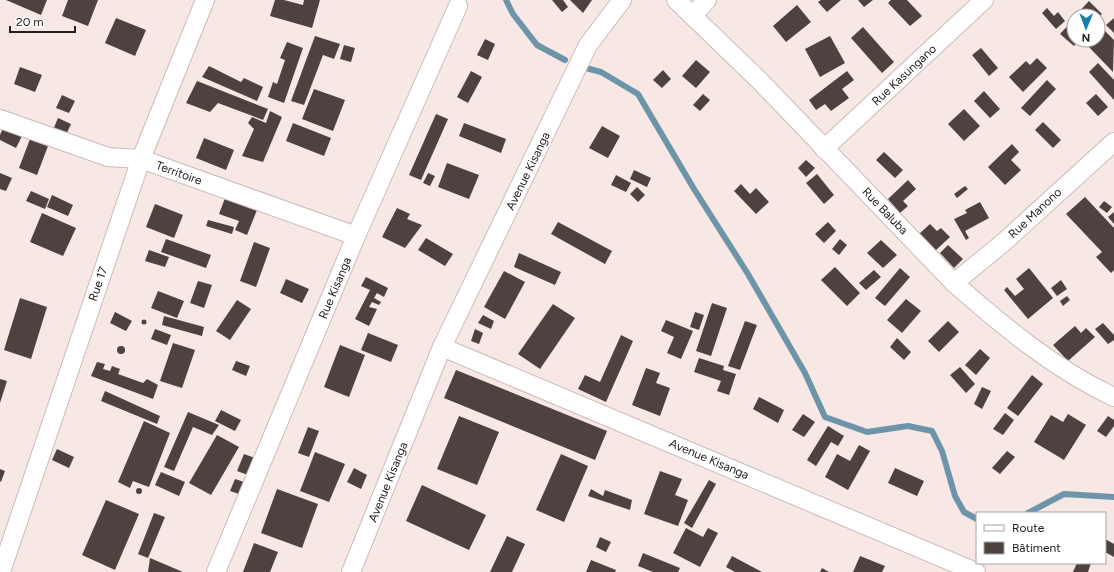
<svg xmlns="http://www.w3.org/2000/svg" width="1114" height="572" font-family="Figtree,sans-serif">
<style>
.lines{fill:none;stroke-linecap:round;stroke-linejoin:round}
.stream{stroke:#6d94a8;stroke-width:6}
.building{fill:#4e4240}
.minor-casing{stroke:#cabcb9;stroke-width:20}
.minor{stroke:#fff;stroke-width:18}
.labels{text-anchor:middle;stroke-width:4;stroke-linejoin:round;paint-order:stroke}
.street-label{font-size:12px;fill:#25201f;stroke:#fff}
</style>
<rect width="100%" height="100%" fill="#f7e7e5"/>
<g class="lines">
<g class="stream">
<path d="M506,0L513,14L537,45L565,60"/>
<path d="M586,68L601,72L638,94L694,189L748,274L805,373L825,417L867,432L908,426L932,431L942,451L955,496L964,512L977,519"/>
<path d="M1028,513L1064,494L1114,497"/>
</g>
</g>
<g class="building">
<path d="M6,0H47L41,15Z"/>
<path d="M68,0H98L88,26L62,16Z"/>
<path d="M275,0H284L303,5L304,0H320L312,28L270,16Z"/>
<path d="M552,0H563L568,7L562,12Z"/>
<path d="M570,0H592L583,13Z"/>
<path d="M821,0H841L827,12L818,2Z"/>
<path d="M858,0H873L864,7Z"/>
<path d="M891,0H907L922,16L910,26L888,3Z"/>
<path d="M1089,1L1102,14L1098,18V16H1075Z"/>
<path d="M797,5L811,22L786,42L773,26Z"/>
<path d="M1047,8L1054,16L1058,12L1065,21L1056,29L1042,13Z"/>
<path d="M116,18L146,30L135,56L105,43Z"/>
<path d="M1114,18V33L1106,25Z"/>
<path d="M1071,22L1074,24V40H1079L1074,46L1060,34Z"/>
<path d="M863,27L894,62L882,73L851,38Z"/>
<path d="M1104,30L1114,40L1113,72L1087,45L1093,40H1098V35Z"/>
<path d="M315,36L340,44L334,59L323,55L304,105L291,101Z"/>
<path d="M830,36L845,63L820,77L805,49Z"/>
<path d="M485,39L495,44L488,60L477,55Z"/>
<path d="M287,42L303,48L284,103L268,97L273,82L277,84L285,60L280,58Z"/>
<path d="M344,45L355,48L351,62L340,59Z"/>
<path d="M981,48L998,68L989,76L972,55Z"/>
<path d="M1037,58L1047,68L1023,92L1009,77L1026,61L1030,65Z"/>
<path d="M696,60L710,72L696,88L682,76Z"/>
<path d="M1098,63L1114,80V100L1089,72Z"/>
<path d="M209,66L241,82L244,78L263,87L257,101L202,77Z"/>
<path d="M20,67L42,75L35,92L14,84Z"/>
<path d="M663,70L671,79L662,88L653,80Z"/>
<path d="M471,71L482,77L468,103L457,97Z"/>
<path d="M847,71L854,80L842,89L849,98L831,111L825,104L816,110L809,100Z"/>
<path d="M1047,80L1056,89L1030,116L1021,108Z"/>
<path d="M197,81L268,109L263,120L218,103L210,112L186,103Z"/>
<path d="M314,89L345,100L333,131L302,119Z"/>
<path d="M984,91L1000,109L990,118L974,101Z"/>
<path d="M703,94L710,100L700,111L693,105Z"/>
<path d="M1096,94L1108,107L1098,116L1086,103Z"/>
<path d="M62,95L75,101L69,113L56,108Z"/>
<path d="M964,109L980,126L964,141L948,124Z"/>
<path d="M270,111L282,117L263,162L242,156L254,129L248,123L252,117L266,123Z"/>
<path d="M436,114L448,119L421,180L409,175Z"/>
<path d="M58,118L71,124L66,135L53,130Z"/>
<path d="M1043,122L1061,140L1053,148L1035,130Z"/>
<path d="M293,123L331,138L324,156L286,141Z"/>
<path d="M464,123L506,139L501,153L459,136Z"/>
<path d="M4,126L23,134L16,148L0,140V135Z"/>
<path d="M602,126L620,136L608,158L589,148Z"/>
<path d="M204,138L234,150L226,170L196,158Z"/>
<path d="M30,139L48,146L37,175L19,168Z"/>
<path d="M1012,144L1019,152L1011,160L1021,170L1005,185L988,167Z"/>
<path d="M884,152L903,170L895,178L876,160Z"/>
<path d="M806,160L815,168L806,177L798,168Z"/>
<path d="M447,163L479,175L469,199L438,187Z"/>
<path d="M634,170L651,178L647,187L630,179Z"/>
<path d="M0,173L12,178L6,191L0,189Z"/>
<path d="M428,173L435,176L430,186L423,183Z"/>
<path d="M817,174L834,195L824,204L806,183Z"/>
<path d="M616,175L631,183L626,192L611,185Z"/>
<path d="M908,180L916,189L903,201L908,206L900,213L888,199Z"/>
<path d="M741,184L750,194L756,188L769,202L756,214L734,191Z"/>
<path d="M965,186L968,189L957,198L954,194Z"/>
<path d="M637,187L645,195L638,202L630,194Z"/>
<path d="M31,191L49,199L45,209L26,201Z"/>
<path d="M52,195L73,205L68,216L47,207Z"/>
<path d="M1085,197L1114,228V270L1111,273L1096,257L1102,252L1066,214Z"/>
<path d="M225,198L257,210L247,235L235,230L239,221L219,214Z"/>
<path d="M1104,201L1112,207L1107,213L1099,207Z"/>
<path d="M980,202L989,218L965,231L969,238L966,240L954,219L967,213L965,210Z"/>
<path d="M155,204L183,215L174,238L146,227Z"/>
<path d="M397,208L410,214L407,219L422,225L405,248L382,237Z"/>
<path d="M1114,212V224L1108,217Z"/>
<path d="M42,213L76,228L63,256L30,242Z"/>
<path d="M208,220L234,227L232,234L206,226Z"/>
<path d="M558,222L612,251L605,264L551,234Z"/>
<path d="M828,222L836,231L824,243L815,234Z"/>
<path d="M930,224L937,231L941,228L950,237L935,251L919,234Z"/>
<path d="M426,238L453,254L445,266L418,250Z"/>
<path d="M166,239L211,255L206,268L161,252Z"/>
<path d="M840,239L847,245L839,255L832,249Z"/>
<path d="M881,240L897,255L883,268L867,253Z"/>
<path d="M254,242L270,248L256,287L240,281Z"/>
<path d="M948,245L963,259L954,268L940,253Z"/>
<path d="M149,250L169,257L165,267L145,261Z"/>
<path d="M519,253L561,272L555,285L514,267Z"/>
<path d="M835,267L860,293L847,306L821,280Z"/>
<path d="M900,268L910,277L885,306L875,298Z"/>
<path d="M1029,268L1053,298L1028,319L1004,290L1007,287L1015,296L1024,289L1016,279Z"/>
<path d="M874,270L881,277L866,290L859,283Z"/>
<path d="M504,271L525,282L505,319L484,307Z"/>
<path d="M366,277L388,288L384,297L377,293L374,298L381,302L379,305L372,302L369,307L377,309L369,326L355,319L370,290L361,286Z"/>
<path d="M286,279L309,289L302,303L280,293Z"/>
<path d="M1061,280L1067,289L1057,296L1051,288Z"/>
<path d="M198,281L212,285L204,308L190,303Z"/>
<path d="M158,291L184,301L177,318L151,308Z"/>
<path d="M1067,296L1070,300L1063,306L1060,301Z"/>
<path d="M20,298L47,307L31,359L4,350Z"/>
<path d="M906,299L921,311L902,333L887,320Z"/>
<path d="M237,300L251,309L230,340L216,331Z"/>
<path d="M712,303L727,308L711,356L696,351Z"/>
<path d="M553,304L575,318L540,369L518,354Z"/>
<path d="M115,312L132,321L126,331L110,323Z"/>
<path d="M695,312L704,315L699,330L690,327Z"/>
<path d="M483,315L494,321L491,329L478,323Z"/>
<path d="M164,316L204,327L202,336L162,325Z"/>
<circle cx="144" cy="322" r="2.5"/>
<path d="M666,320L693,331L681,359L667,353L674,337L661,331Z"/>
<path d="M745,321L757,325L740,370L728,366Z"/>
<path d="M948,321L959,332L939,352L928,341Z"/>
<path d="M1103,323L1114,335V340L1108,344L1095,329Z"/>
<path d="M1075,326L1081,333L1086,328L1095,337L1068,361L1053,345Z"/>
<path d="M155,329L171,335L167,345L151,339Z"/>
<path d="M475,329L483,333L479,344L471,341Z"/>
<path d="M368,333L398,345L391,362L361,350Z"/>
<path d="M621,335L633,341L606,402L578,389L585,375L600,382Z"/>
<path d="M897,338L911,352L904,360L890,347Z"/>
<path d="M173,343L195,350L182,388L160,381Z"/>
<path d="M340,345L365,355L349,397L324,387Z"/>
<circle cx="121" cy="350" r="4"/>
<path d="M980,349L990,358L976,375L965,365Z"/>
<path d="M699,358L724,366L723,370L736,374L729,395L717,391L721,381L694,372Z"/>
<path d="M236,361L250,366L246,376L232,370Z"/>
<path d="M97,362L105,364L103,369L110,371L112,366L120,369L118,374L143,383L147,379L158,385L153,399L91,376Z"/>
<path d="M960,367L975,384L966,393L950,375Z"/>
<path d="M646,368L660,373L656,383L670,388L660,416L632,405Z"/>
<path d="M456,370L607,431L595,460L444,398Z"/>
<path d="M1032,375L1043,384L1018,416L1007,408Z"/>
<path d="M0,379L7,381L0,403Z"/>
<path d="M982,387L991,391L982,409L974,404Z"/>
<path d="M105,391L160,416L157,424L101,401Z"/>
<path d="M759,397L784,410L778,423L753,409Z"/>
<path d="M221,410L241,420L235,431L215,421Z"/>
<path d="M188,412L219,425L212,435L193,427L174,471L164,467Z"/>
<path d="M1005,413L1014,420L1003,435L993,429Z"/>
<path d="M803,414L815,422L804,437L792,430Z"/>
<path d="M1068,414L1086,425L1064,460L1034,442L1051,415L1063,422Z"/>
<path d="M459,416L499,432L477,485L437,469Z"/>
<path d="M1108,416L1114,420V426L1106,437L1097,431Z"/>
<path d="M144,421L170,433L149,487L133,481L130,488L118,482Z"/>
<path d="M828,426L844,436L838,446L831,442L816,466L807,460Z"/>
<path d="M308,427L319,431L309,457L298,453Z"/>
<path d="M217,435L239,447L211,495L189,483Z"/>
<path d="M859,445L870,451L848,490L825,477L837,454L850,461Z"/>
<path d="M57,449L74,457L69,468L52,460Z"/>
<path d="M1007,451L1015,457L1000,474L992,468Z"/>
<path d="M315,452L345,464L329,502L300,491Z"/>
<path d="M244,454L255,458L248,475L237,471Z"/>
<path d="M561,454L588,466L564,522L536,510Z"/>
<path d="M354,468L367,475L361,489L347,482Z"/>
<path d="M895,468L924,481L917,496L888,483Z"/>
<path d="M0,469L5,471L1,482L0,481Z"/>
<path d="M660,471L682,479L675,495L688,500L678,526L644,514Z"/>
<path d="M161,472L185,482L179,496L155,485Z"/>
<path d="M235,479L244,482L239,494L230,491Z"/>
<path d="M709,480L716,484L692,528L684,523Z"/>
<path d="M422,485L486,515L469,550L406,521Z"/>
<circle cx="139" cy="491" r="3"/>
<path d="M277,489L318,504L302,548L261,533Z"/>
<path d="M591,489L603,496L605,490L632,500L630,510L588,496Z"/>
<path d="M106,500L139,514L115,570L82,555Z"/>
<path d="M154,513L165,517L148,558L138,554Z"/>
<path d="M686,528L703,537L708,528L718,533L700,567L673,553Z"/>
<path d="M507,536L525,544L512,572H490Z"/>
<path d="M600,537L611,542L606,552L596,547Z"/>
<path d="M1105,539L1114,544V557L1105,552Z"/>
<path d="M254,543L278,552L270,572H243Z"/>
<path d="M643,553L680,568L678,572H653L638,566Z"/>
<path d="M732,556L762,572H735L726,567Z"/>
<path d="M860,556L885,566L882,572H853Z"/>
<path d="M150,558L183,572H148Z"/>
<path d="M591,560L616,570L615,572H586Z"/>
<path d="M1077,563H1091L1088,572H1073Z"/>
<path d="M822,568L829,572H820Z"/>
</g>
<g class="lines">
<defs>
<g id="minor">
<path d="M676,0L760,81L954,283C1003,326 1054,369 1114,397"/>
<path d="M693,15L707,0"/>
<path d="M0,119L108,157L141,159L356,236"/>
<path d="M824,149L984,0"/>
<path d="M954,283L1004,242L1114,142"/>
<path d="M442,347L976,572"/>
<path d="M1,572L141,159L205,0"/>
<path d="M216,572L356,236L458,6"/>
<path d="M351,572L442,347L588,45L622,0"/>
</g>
</defs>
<use href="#minor" class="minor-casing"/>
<use href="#minor" class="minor"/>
</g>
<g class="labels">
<g class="street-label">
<text transform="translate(904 75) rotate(-43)" y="4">Rue Kasungano</text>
<text transform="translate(528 171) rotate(-64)" y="4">Avenue Kisanga</text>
<text transform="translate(179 173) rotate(20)" y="4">Territoire</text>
<text transform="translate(885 211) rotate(46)" y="4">Rue Baluba</text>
<text transform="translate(1035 213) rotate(-43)" y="4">Rue Manono</text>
<text transform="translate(98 284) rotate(-71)" y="4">Rue 17</text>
<text transform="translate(335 288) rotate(-67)" y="4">Rue Kisanga</text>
<text transform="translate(709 459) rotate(23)" y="4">Avenue Kisanga</text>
<text transform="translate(388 482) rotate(-68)" y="4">Avenue Kisanga</text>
</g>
</g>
<rect x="976" y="512" width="130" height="52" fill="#ffffff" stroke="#a8a6a5"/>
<rect x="984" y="525" width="20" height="6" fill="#ffffff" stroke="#a8a6a5"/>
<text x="1012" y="532" font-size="12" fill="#25201f">Route</text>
<rect x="984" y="542" width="20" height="12" fill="#4e4240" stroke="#a8a6a5"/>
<text x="1012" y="552" font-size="12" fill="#25201f">Bâtiment</text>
<g transform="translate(1086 28) rotate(181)"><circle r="19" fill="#ffffff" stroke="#a8a6a5"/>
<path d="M0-3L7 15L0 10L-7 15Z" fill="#1380a9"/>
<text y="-6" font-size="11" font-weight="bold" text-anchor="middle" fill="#25201f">N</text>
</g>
<path d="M10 26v6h65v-6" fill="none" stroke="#25201f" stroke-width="2"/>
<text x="16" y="26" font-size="12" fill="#25201f" stroke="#ffffff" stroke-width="3" paint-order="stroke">20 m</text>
</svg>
